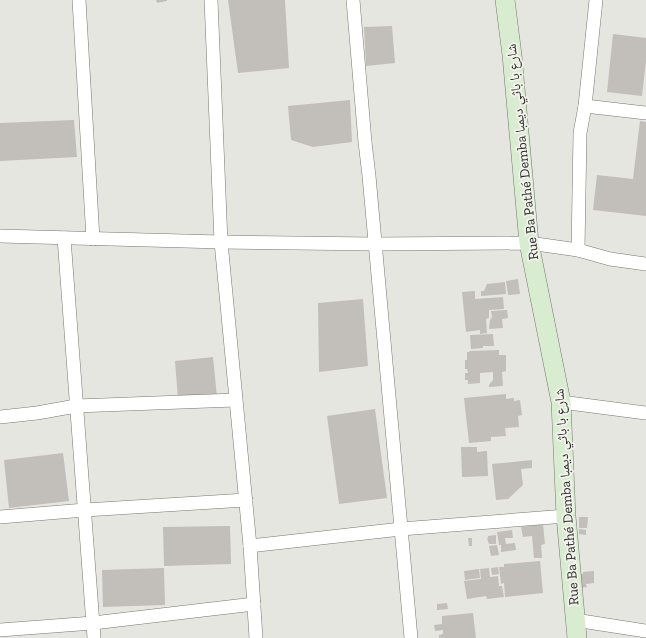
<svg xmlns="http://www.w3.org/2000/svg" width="646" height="638" font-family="'Zilla Slab','Noto Naskh Arabic',serif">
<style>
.building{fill:#c2beba}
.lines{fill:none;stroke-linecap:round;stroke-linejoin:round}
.street-casing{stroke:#777772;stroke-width:14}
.secondary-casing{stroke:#777772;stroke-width:20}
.street{stroke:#fff;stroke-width:13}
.secondary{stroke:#d8edcf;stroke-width:19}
.labels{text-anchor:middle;stroke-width:3.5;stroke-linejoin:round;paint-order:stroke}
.street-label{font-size:14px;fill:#2d2d2b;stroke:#f3f3ed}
</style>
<rect width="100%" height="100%" fill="#e6e6e0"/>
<g class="building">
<path d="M156,0H167V1L157,3Z"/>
<path d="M228,0H285L289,68L238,73Z"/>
<path d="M392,26L395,63L366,66L364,27Z"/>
<path d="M613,34L646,38V61L642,96L607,92Z"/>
<path d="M350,100L352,142L313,147L291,140L288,106Z"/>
<path d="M74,120L77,157L0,161V123Z"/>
<path d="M640,121L646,122V216L593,210L597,175L633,179Z"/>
<path d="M518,279L520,294L508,295L506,281Z"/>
<path d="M505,282L506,294L481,296V291H484L487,284Z"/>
<path d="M475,291V299L503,297L504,309L489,310V318L486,319L487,333L480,334V330L466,332L462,292Z"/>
<path d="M363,299L368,366L319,372L318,303Z"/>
<path d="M507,310L508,318L502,319L503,328L489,329L490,320L492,317L491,311Z"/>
<path d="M493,334L494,346H483V348L471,349L470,335Z"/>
<path d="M499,350V355H506V371L502,372L503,386L489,387V385L493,380V372L480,373V383L468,384V380H465V373H468L467,369H465V360H467V352H470L469,351Z"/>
<path d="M213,357L217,397L178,399L175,361Z"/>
<path d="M506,394V399L514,398V401L520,400L522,415L518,416L519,427L505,428L506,436L491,437V441L469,443L464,398Z"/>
<path d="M375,409L387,498L339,504L327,416Z"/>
<path d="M461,447H477V452L487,451L488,476L462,477Z"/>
<path d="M63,453L69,501L9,508L4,460Z"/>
<path d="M532,460V468L521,469L523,485L508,499L496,500L492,464Z"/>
<path d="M579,517H588L587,528H579Z"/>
<path d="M543,524L545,544L541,545L542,558H534L532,536L523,537L521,527Z"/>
<path d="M230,526L231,564L164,566L163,527Z"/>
<path d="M579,529L586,530V535L579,534Z"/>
<path d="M512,530L513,538H505L506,544L515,543L516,550L501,552V545H499L497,532Z"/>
<path d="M496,535V544H489L487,538H488V536Z"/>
<path d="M468,538H472V546H469Z"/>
<path d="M497,545L499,555L491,556L489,546Z"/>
<path d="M540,561L543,593L505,597L504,583L501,584L499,567H504V564Z"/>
<path d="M498,567L499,574L492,575L491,568Z"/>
<path d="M164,568L165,605L103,607L102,570Z"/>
<path d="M489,568L490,577L498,576L499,586H502L504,597L487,599L486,596L467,599L464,581L481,579L480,569Z"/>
<path d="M479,569L480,578L465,580L464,571Z"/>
<path d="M594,571V583L586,584L587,587L579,588L578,574H583V572Z"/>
<path d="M447,603L448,609L437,610V604Z"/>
<path d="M473,613L476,638H439V635L443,634V630L435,631L434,625L442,624V616Z"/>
</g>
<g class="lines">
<defs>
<g id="street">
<path d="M79,0L93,239"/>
<path d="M211,0L221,242L250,546L256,638"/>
<path d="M353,0L365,142L369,176L411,638"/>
<path d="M585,106L646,113"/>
<path d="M0,236L221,242L374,244L529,243L578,250L610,259L646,264"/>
<path d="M64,238L94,638"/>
<path d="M578,250L580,133L585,106L596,0"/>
<path d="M561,402L646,413"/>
<path d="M0,417L37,413L76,406L235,400"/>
<path d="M0,517L85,510L246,500"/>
<path d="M250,546L401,529L566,516"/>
<path d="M575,620L646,631"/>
<path d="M0,630L93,623L254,604"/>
</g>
<path id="secondary" d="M505,0L512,55L529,243L561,402L566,516L577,638"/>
</defs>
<use href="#street" class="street-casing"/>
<use href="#secondary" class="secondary-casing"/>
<use href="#street" class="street"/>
<use href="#secondary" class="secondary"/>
</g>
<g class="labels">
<g class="street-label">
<text transform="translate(522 152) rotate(-96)" y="5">Rue Ba Pathé Demba شارع با باثي ديمبا</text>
<text transform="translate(566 497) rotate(-94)" y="5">Rue Ba Pathé Demba شارع با باثي ديمبا</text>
</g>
</g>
</svg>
